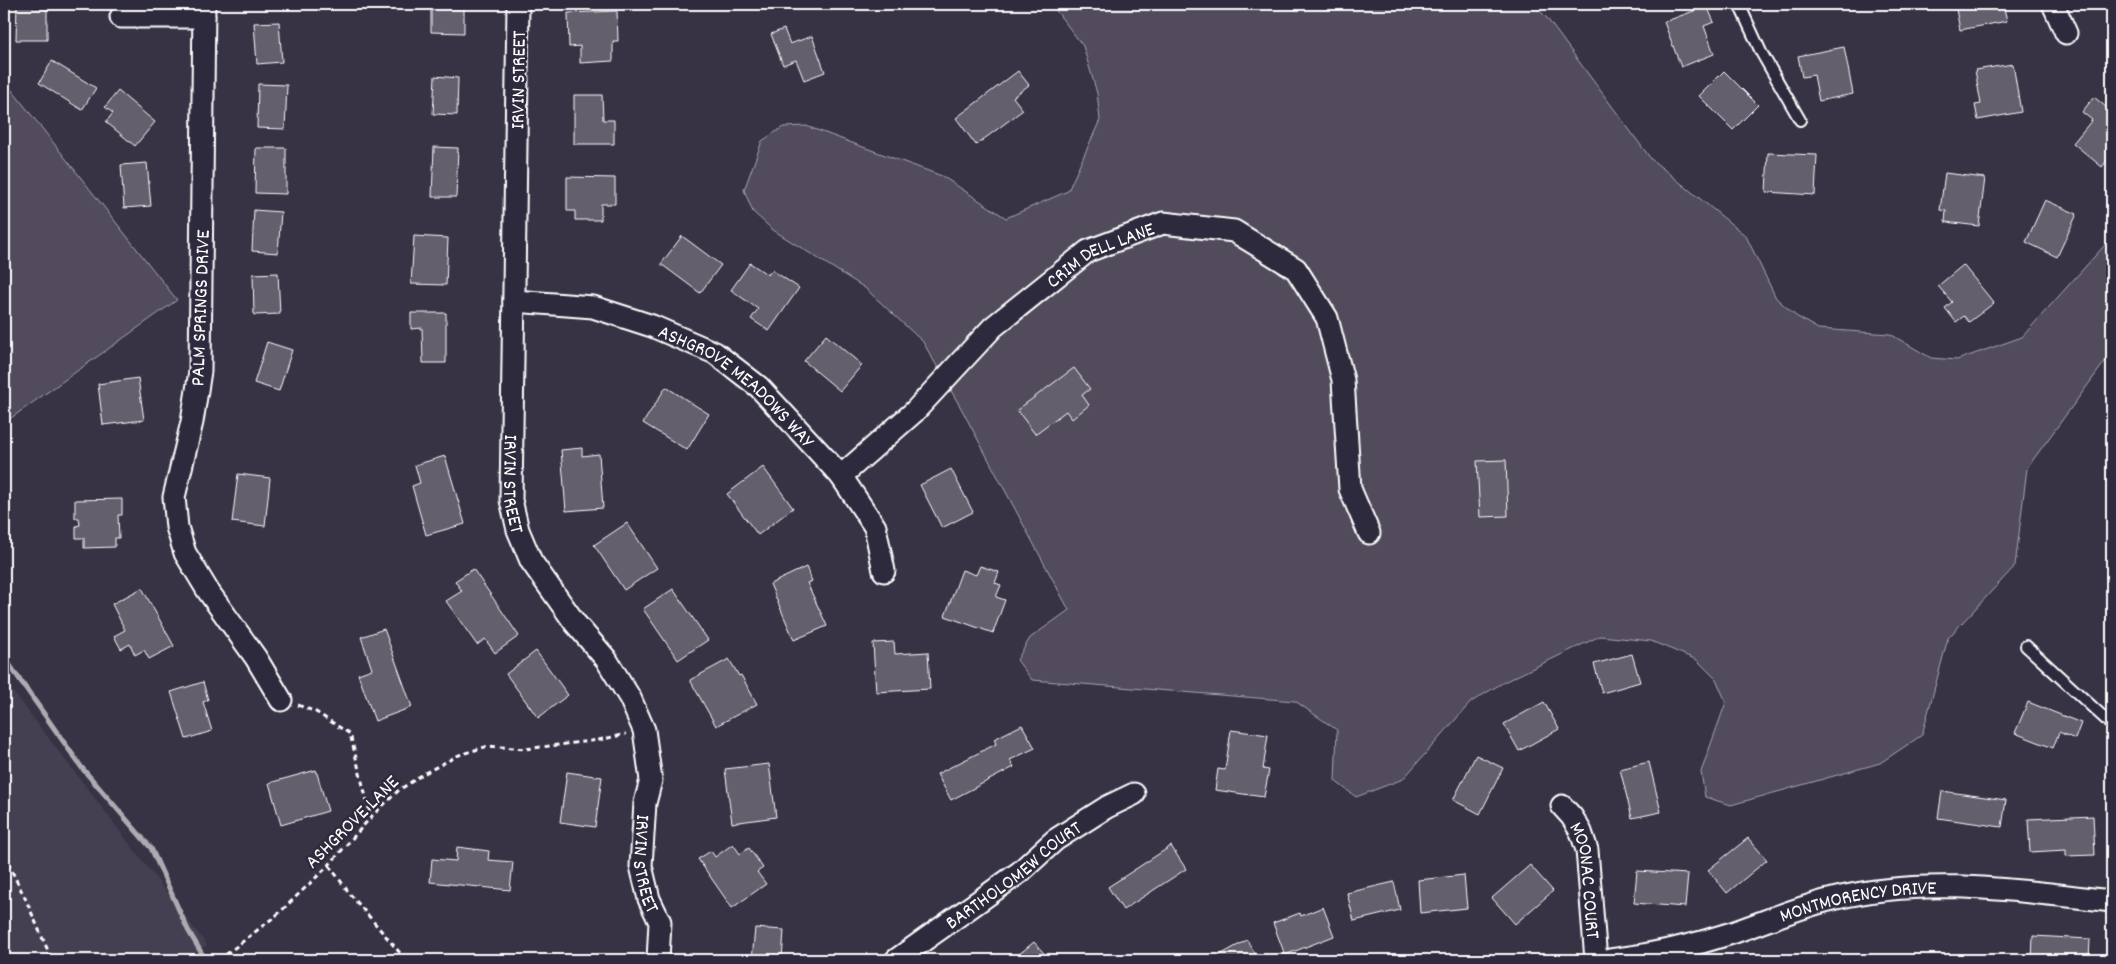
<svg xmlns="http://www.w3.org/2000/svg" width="2116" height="964" font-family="Dekko,sans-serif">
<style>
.built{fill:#444051}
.green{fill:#514c5c;stroke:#a8a6ae}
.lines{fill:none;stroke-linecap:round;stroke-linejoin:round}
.stream{stroke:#adabb2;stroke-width:5}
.building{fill:#635f6d;stroke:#fff}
.service-casing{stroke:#fff;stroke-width:14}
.minor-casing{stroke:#fff;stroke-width:25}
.path{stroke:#fff;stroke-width:3;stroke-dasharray:5 4;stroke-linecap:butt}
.service{stroke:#2f2a3d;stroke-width:10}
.minor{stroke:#2f2a3d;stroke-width:21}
.labels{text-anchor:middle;stroke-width:5;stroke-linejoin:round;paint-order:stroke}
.street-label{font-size:20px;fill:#fff;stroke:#2f2a3d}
</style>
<rect width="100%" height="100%" fill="#373345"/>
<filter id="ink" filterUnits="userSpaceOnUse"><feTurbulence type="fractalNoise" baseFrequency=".02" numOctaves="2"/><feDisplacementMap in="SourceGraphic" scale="10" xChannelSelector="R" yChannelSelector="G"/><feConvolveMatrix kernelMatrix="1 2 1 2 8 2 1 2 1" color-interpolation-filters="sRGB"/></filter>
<g filter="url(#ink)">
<path class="built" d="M4,680L207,945L186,960H4Z"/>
<g class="green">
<path d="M1051,4H1533L1546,17L1651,159L1746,236L1776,298L1796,316L1818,329L1890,334L1931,358L1957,360L2022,337L2112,237V352L2027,468L2015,566L1948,638L1922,735L1880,763L1731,805L1705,797L1701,772L1726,702L1716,679L1697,660L1651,641L1600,636L1504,682L1471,702L1403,779L1356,797L1335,781L1337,730L1295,701L1032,680L1017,660L1030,638L1069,610L961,408L923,342L865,288L773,230L753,212L744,190L762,141L783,127L806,126L942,176L1006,218L1068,191L1100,120L1097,93L1083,46Z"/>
<path d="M4,80L177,300L4,423Z"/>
</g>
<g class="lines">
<path class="stream" d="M4,657L82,768L151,848L188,930L205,959"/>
</g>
<g class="building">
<path d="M17,4H47V40H16Z"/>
<path d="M431,4H464V33L431,32Z"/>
<path d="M1955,4H2003L2007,21L1960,30Z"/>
<path d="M1707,6L1714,22L1704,26L1714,54L1681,67L1664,22Z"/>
<path d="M617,11L618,41H613V61L580,63V46L569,47L568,13Z"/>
<path d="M279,22L282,62L257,64L254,23Z"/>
<path d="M784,29L790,44L812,36L825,72L804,80L796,60L783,65L771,34Z"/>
<path d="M1844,47L1853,94L1819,101L1814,75L1802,77L1798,56Z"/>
<path d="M52,61L96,88L82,110L39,83Z"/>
<path d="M2013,64L2021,112L1978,120L1975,105L1981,104L1975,70Z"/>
<path d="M1018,71L1029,85L1013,97L1023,110L976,145L956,118Z"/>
<path d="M1724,71L1758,105L1733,130L1699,96Z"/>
<path d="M435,76L458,78L457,115L433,114Z"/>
<path d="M258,84L287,85L285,129L257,128Z"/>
<path d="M118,91L155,122L135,146L106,122L113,113L105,107Z"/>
<path d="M574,95H602L603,120H614V144H574Z"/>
<path d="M2094,97L2112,112V154L2102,167L2073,143L2092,120L2082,112Z"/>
<path d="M434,147L458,148L456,197H432Z"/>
<path d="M256,148H286V194L255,193Z"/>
<path d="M1768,153L1817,155L1815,195L1766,192Z"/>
<path d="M147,163L151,206L124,208L121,165Z"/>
<path d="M1945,173L1985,178L1979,226L1945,222L1946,211L1940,210Z"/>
<path d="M567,177L615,178V204H601V220H575V211H567Z"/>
<path d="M2045,200L2077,214L2057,257L2026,242Z"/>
<path d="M254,210L281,212L278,253L252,251Z"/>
<path d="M414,236L448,238L446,285L411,284Z"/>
<path d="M682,236L721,265L700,293L661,264Z"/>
<path d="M750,263L768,275L772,270L799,288L769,331L751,319L758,309L731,290Z"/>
<path d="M1963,265L1994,303L1969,322L1964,316L1956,322L1945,308L1952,302L1938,286Z"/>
<path d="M278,273L280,314L254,315L253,274Z"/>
<path d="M411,313H446V363H423L422,328L411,329Z"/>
<path d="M826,335L862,365L840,391L804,361Z"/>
<path d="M267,342L292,350L279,391L254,383Z"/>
<path d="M1074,368L1090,389L1082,395L1089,405L1072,419L1066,411L1035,434L1017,410Z"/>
<path d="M138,378L144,420L103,425L98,384Z"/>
<path d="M666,387L709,414L687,450L643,423Z"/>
<path d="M582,448V456L599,454L603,508L566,511L561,450Z"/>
<path d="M445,456L465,524L426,535L412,486L420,483L415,465Z"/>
<path d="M1506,460L1508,516L1480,517L1477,461Z"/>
<path d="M763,467L793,508L758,535L727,494Z"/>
<path d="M951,469L973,512L942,528L920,485Z"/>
<path d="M238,474L270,478L265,526L232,522Z"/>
<path d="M122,499V515H118L119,538H115V547L84,548V538H76V526L80,525L79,518H75V500Z"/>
<path d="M627,523L657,568L624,590L594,545Z"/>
<path d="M980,566L999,572L995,583L1001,585L996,597L1005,600L993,633L945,616L962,570L976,575Z"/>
<path d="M806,567L812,581L807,583L827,626L794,640L770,584Z"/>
<path d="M473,569L519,636L495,653L485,639L477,645L446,601L462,591L455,581Z"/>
<path d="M142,588L174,646L149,659L144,650L135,655L130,644L121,649L114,636L125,630L112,604Z"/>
<path d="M673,589L708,640L678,660L643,609Z"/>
<path d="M384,629L412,707L375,721L358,674L372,669L361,637Z"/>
<path d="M894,642L895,654L928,652L930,689L876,692L873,643Z"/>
<path d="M536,651L568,695L538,718L506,674Z"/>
<path d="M1632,654L1640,682L1602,693L1594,664Z"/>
<path d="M729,659L739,676L741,675L757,704L716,726L690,680Z"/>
<path d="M203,682L208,700L203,702L212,731L186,739L171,692Z"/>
<path d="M1544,702L1559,729L1519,751L1504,724Z"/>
<path d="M2028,702L2081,723L2075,739L2059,732L2053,748L2015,733Z"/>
<path d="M1022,725L1035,748L1010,760L1014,767L951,800L937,774L996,744L994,739Z"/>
<path d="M1231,730L1268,735L1263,769L1269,770L1264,797L1215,790L1218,769L1225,770Z"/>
<path d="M1476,755L1503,768L1480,814L1453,800Z"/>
<path d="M1649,762L1661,812L1632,818L1620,769Z"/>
<path d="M769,764L776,817L732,823L725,769Z"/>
<path d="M316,770L328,811L281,825L269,783Z"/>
<path d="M567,772L602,777L595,827L560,822Z"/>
<path d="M1942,791L2006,800L2002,827L1938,818Z"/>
<path d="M2093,816L2095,855L2066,856V850L2030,852L2028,819Z"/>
<path d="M1748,838L1767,860L1727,893L1708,870Z"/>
<path d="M733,844L740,854L749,848L763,868L757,872L766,884L732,908L698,859L711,851L715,857Z"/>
<path d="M1171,846L1186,869L1123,910L1108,887Z"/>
<path d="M457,847L489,851L488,860L513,862L510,890L430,882L432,859L456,861Z"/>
<path d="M1530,865L1553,891L1515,924L1492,898Z"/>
<path d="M1637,871L1688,874L1685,907L1634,903Z"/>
<path d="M1464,875L1467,908L1420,913L1418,880Z"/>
<path d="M1394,882L1400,910L1354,921L1347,893Z"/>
<path d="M1323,907L1334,936L1285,955L1273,923L1300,913L1301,916Z"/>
<path d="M755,928L784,930L782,960H752Z"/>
<path d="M2033,936L2090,939L2089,960H2032Z"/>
<path d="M1247,940L1259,960H1211Z"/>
<path d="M1034,942L1050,960H1012Z"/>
</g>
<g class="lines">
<defs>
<g id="service">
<path d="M1739,4L1761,52L1800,120"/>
<path d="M2026,646L2112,725"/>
</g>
<g id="minor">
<path d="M204,4L200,371L192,422L174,497L177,527L185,553L208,591L256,658L281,700"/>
<path id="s1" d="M518,4L511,500L518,530L531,561L575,623L606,659L630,698L644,730L651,780L645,803L641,866L649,899L660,922L658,960"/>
<path d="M2053,4L2066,33"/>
<path d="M121,17H204"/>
<path id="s2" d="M514,301L593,307L652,326L715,353L759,387L841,476L875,527L884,571"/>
<path id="s3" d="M841,476L914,412L993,327L1088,251L1163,223L1234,231L1296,269L1327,318L1343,380L1350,489L1369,533"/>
<path id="s4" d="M1562,806L1572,817L1581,832L1587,850L1596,960"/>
<path id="s5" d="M896,960L1020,872L1055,840L1107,807L1134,794"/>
<path id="s6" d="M1610,960C1652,955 1692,946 1732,933C1767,921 1801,906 1837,898C1929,876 2019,891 2112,901"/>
</g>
</defs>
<use href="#service" class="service-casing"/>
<use href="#minor" class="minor-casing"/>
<g class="path">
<path d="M298,705L316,712L350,734L371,817"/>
<path d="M4,855L26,900L52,960"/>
<path d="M329,865L350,894L406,960"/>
<path d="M219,960L278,914L329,865L371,817L399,790L423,774L459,755L488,746L525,749L599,740L626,734"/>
</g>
<use href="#service" class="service"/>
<use href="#minor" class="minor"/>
</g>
</g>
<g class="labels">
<g class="street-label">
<text transform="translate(517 80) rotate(-89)" y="7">IRVIN STREET</text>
<text dy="7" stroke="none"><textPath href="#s3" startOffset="344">CRIM DELL LANE</textPath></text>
<text transform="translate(199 308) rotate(-88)" y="7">PALM SPRINGS DRIVE</text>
<text dy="7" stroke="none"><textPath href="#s2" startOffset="246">ASHGROVE MEADOWS WAY</textPath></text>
<text dy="7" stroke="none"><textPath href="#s1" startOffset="480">IRVIN STREET</textPath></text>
<text transform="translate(351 821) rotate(-45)" y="7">ASHGROVE LANE</text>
<text dy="7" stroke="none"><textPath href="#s1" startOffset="900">IRVIN STREET</textPath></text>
<text dy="7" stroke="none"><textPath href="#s5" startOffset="145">BARTHOLOMEW COURT</textPath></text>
<text dy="7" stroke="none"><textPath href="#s4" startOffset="81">MOONAC COURT</textPath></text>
<text dy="7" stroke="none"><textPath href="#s6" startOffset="256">MONTMORENCY DRIVE</textPath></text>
</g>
</g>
<rect width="2116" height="964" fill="none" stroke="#2f2a3d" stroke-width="20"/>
<rect x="10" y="10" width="2096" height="944" fill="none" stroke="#fff" stroke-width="2" filter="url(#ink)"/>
</svg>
